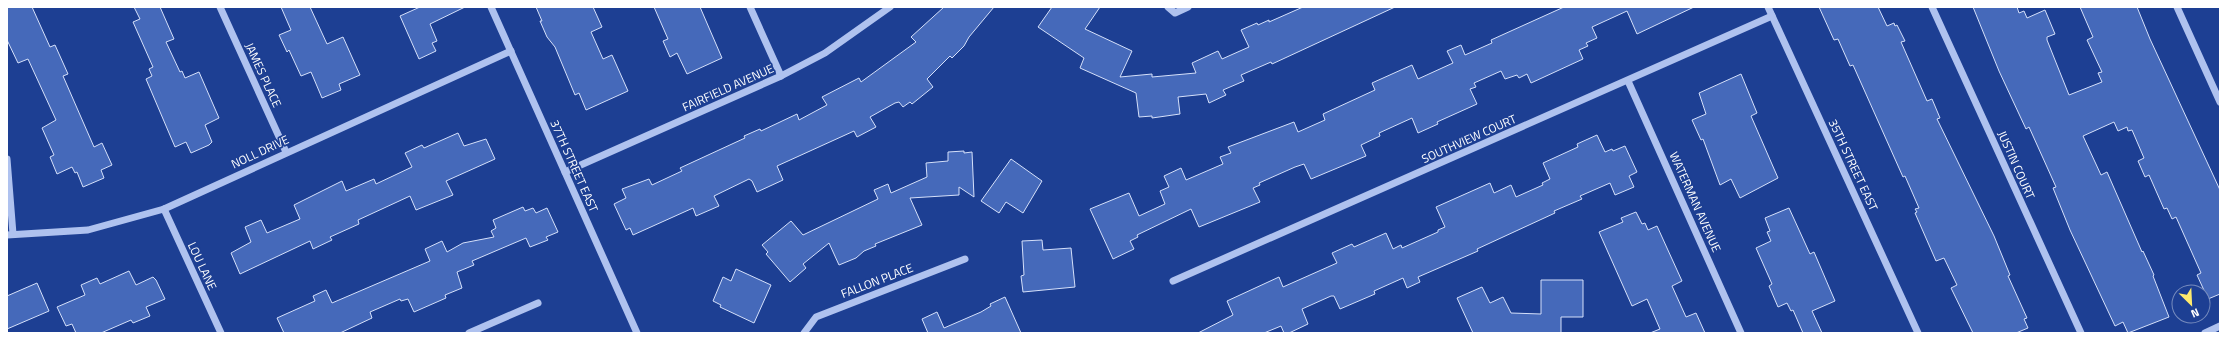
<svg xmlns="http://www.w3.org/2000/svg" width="2227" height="340" font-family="'Titillium Web',sans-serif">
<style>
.building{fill:#4569ba;stroke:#d5e0fa}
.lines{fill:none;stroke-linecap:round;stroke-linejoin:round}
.minor{stroke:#afc2ef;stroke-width:7}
.labels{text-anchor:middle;stroke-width:3.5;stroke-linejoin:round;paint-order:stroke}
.street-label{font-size:12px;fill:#fff;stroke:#1d3f93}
</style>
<rect width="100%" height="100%" fill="#1d3f93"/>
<g class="building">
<path d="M7,7H32L50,47L55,45L68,74L63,76L94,147L102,143L112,165L101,170L104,178L83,187L77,172L75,173L72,167L57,174L50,157L54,155L42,128L56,120L28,59L18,63L7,40Z"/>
<path d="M134,7H160L174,39L166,42L180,72L182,71L185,78L199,72L219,118L205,125L212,142L209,145L191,153L186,142L175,147L146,79L152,76L149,69L153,67L133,22L140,19Z"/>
<path d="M281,7H310L327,44L343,37L360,75L339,84L341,90L322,98L311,72L301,76L289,50L287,52L279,35L291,30Z"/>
<path d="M420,7H465L430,24L437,41L432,43L436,51L419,59L400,16Z"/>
<path d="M536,7H593L602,27L591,32L603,59L612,55L628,91L586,110L579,93L575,95L555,47L547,37L540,21H542Z"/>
<path d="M654,7H700L722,58L687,74L677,53L670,57L663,41L668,39Z"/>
<path d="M944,7H994L969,37L964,46L952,58L950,56L927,79L933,87L912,104L910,102L903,107L899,102L895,103L870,117L876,127L857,137L854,131L777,166L783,180L757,192L752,181L749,179L714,196L719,206L696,216L693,208L633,235L630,228L626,230L614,204L626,198L622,189L649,179L652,185L682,171L680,168L745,138L744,136L760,129L761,131L797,114L799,120L827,105L822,97L859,78L861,82L916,42L911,37Z"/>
<path d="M1052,7H1100L1085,29L1132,51L1120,77L1152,74V77L1196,73L1192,63L1218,51L1222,59L1249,47L1241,30L1257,23L1258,25L1269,20V22L1303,7H1395L1272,64L1271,62L1241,75L1244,81L1223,90L1226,95L1209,103L1206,94L1178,97L1180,114L1152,118V116L1139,117L1136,93L1080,68L1084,58L1038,27Z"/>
<path d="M1564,7H1694L1637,34L1627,11L1592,27L1597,38L1586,43L1588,46L1579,50L1583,59L1531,83L1527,74L1519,78L1517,75L1505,79L1501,71L1474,83L1476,87L1470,89L1477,104L1437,122L1438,124L1418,133L1412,118L1379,133L1380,136L1361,145L1366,156L1311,179L1304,164L1295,167L1259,183L1260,185L1253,188L1260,202L1199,227L1191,209L1137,235L1138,237L1130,241L1134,249L1113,259L1090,209L1129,193L1139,216L1165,204L1160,191L1169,187L1164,176L1181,168L1186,180L1223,164L1220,157L1231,153L1228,147L1294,122L1298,132L1325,120L1323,114L1375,90L1372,83L1412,65L1418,79L1453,63L1447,51L1461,45L1465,55L1492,43L1491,40Z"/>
<path d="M1819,7H1878L1887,26L1894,23L1895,26L1897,25L1905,41L1901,42L1927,101L1932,99L1940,118L1937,119L1994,236L2010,275L2008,276L2027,318L2024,319L2028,328L2016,333H1973L1951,288L1957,285L1944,258L1936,261L1915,213L1917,212L1915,209L1919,208L1905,176L1903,177L1853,65L1850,66L1838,39L1834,40Z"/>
<path d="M1973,7H2017L2019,13L2024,11L2027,18L2045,10L2055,34L2047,37V40L2069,95L2102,82L2098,73L2102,72L2087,40L2093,37L2080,7H2137L2150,39L2220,190V294L2208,299L2197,275L2201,273L2176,217L2172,219L2167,208L2164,209L2149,175L2145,177L2138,161L2144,158L2132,130L2128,131L2127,127L2118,131L2114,122L2083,136L2101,175L2107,172L2142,252L2143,251L2154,275L2153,276L2169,317L2128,333L2123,322L2115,326L2070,230L2053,188L2056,187L2029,127L2026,129L1999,71Z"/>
<path d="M1741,74L1757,113L1751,116L1778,178L1740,198L1731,179L1720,185L1703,139L1701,140L1692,120L1706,114L1699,93Z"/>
<path d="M458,133L464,146L486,139L495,159L446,181L453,195L416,210L410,196L358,220L359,224L330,237L332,240L313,249L310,241L240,274L231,253L251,242L245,227L261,220L267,233L300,219L294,205L342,181L346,191L374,179L376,184L412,167L405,153L422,145L424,148Z"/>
<path d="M1597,135L1605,152L1612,149L1613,151L1625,146L1637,172L1629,176L1634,187L1615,195L1610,183L1580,196L1582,199L1554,211L1555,213L1477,249L1478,251L1418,277L1420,282L1407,288L1403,278L1374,291L1375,294L1340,309L1334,296H1331L1302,309L1308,324L1289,333H1284L1281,326L1264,333H1198L1233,315L1227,301L1279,277L1283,287L1337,263L1332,253L1352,244L1354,247L1386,233L1393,249L1401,245L1402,248L1438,232V230L1445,227L1436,207L1490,183L1494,193L1511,185L1516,197L1543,185L1542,183L1550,179L1543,163L1578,147L1577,144Z"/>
<path d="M964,151V153L972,152L974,197L959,187V195L910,198L922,225L875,244L876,246L864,251L856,258L839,265L829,243L803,264L806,268L790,282L766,254L768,252L762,245L791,221L803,235L878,199L874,190L888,184L891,193L927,177L926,163L948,161V152Z"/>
<path d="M1011,159L1042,181L1023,213L1006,202L999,213L981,201Z"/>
<path d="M523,207L525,211L533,208L536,213L547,208L558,232L546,237L548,240L530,247L526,238L472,261L474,265L457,272L462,288L445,295L446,298L414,312L408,299L401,301L400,299L370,312L372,318L340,333H284L277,318L315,301L313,296L326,290L332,303L430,261L425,249L442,241L447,252L463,243L494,237L491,231L496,228L493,220Z"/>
<path d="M1789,208L1810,254L1814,252L1835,301L1812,311L1822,333H1803L1793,310L1791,311L1787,303L1778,307L1769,286L1772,284L1756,248L1771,241L1767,232L1770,231L1765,218Z"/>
<path d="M1636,212L1642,224L1645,223L1648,230L1657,226L1682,281L1672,286L1686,317L1696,313L1705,333H1650L1660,329L1647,299L1632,306L1599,232L1623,222L1621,218Z"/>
<path d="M1042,240L1043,250L1071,248L1075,287L1023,292L1021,276L1024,275L1022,241Z"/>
<path d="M736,269L771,285L754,323L720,307L721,305L713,301L723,277L731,281Z"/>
<path d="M129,271L136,285L153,277L156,280L165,299L146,307L150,316L133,323L131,320L101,333H76L72,324L66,326L57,307L85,295L81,285L97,278L100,284Z"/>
<path d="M1541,280H1583V317H1561V333H1473L1457,298L1482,287L1490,303L1503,297L1511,313L1541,314Z"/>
<path d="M37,283L49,311L7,329V296Z"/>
<path d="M1005,297L1021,333H928L922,319L937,312L944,328L981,312L991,306L990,304Z"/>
</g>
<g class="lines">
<g class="minor">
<path d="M220,7L286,152"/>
<path d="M491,7L637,333"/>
<path d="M750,7L781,76"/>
<path d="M1168,7L1175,13L1188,7"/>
<path d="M1768,7L1918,333"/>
<path d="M1932,7L2081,333"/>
<path d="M2177,7L2220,102"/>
<path d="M1628,81L1741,333"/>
<path d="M7,159L13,234"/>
<path d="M565,172L781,76L825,53L890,7"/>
<path d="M164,209L221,333"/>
<path d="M7,235L88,230L164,209L511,51"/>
<path d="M1173,281L1772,16"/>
<path d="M469,333L538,303"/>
<path d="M804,333L816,317L965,259"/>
<path d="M2205,333L2220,326"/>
</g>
</g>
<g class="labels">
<g class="street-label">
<text transform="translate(263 75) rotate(65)" y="4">JAMES PLACE</text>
<text transform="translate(728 88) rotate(-24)" y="4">FAIRFIELD AVENUE</text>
<text transform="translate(1469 139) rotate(-24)" y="4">SOUTHVIEW COURT</text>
<text transform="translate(260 152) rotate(-25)" y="4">NOLL DRIVE</text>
<text transform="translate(1853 165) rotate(65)" y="4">35TH STREET EAST</text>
<text transform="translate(2016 165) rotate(66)" y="4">JUSTIN COURT</text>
<text transform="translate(574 166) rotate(66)" y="4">37TH STREET EAST</text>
<text transform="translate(1695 202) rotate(66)" y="4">WATERMAN AVENUE</text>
<text transform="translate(202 266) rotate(65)" y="4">LOU LANE</text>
<text transform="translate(877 281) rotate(-21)" y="4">FALLON PLACE</text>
</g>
</g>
<rect width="2227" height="340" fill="none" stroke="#ffffff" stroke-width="16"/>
<g transform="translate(2191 304) rotate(156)"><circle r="19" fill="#1d3f93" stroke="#778cbe"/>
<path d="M0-3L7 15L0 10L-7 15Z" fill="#feea6e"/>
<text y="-6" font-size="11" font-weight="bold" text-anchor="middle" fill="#ffffff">N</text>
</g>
</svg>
